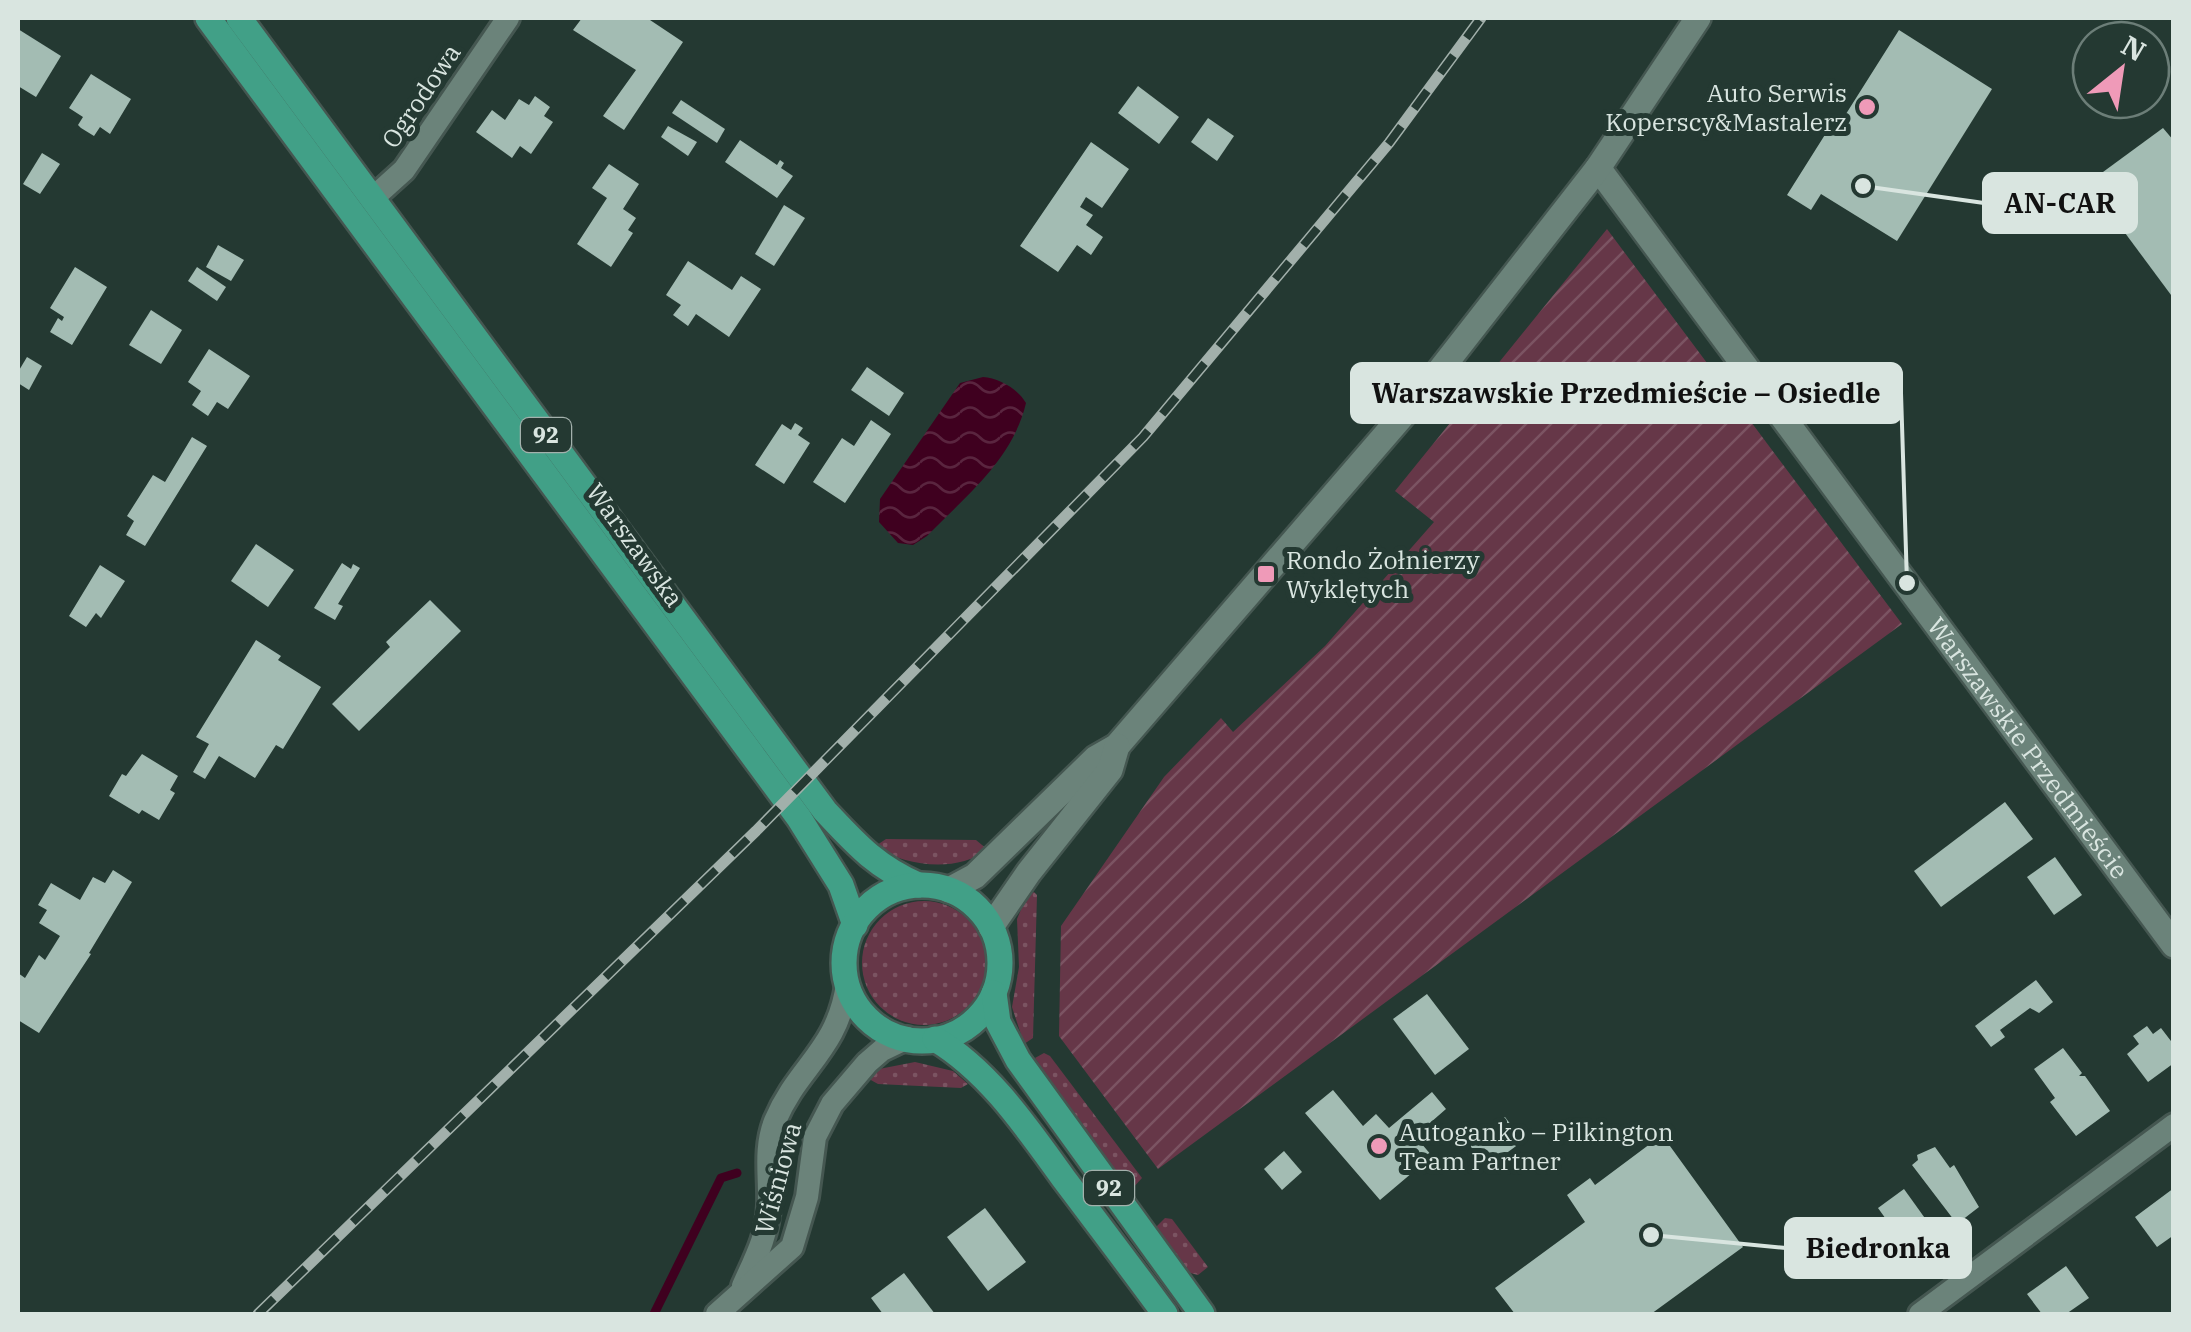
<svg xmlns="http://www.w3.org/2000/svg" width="2191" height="1332" font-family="'IBM Plex Serif',serif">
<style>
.grass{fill:url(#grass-dots)}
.garden{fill:url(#garden-furrows)}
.water{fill:url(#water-waves)}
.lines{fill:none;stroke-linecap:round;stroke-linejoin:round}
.stream{stroke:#3f001f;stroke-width:9}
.building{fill:#a3bcb3}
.street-casing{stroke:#455751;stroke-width:28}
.secondary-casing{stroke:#455751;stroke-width:30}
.primary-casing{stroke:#455751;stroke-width:30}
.street{stroke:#6b837a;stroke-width:22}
.secondary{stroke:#6b837a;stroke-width:25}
.primary{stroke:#41a087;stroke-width:25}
.rail-casing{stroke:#a2b0ab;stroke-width:11}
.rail{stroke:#243932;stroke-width:8;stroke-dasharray:22;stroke-linecap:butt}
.poi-dot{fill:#ef9ab8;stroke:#243932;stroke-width:4}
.labels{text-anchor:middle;stroke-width:10;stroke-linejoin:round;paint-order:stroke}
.shield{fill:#243932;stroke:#a3b1ac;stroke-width:2.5}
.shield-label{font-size:22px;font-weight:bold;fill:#d9e5e0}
.poi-label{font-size:25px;fill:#d9e5e0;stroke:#243932;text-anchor:start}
.street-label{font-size:25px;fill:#d9e5e0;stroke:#243932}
.leader{fill:none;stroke:#d9e5e0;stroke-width:4}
.callout-dot{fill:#d9e5e0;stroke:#243932;stroke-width:4}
.callout{fill:#d9e5e0;stroke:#d9e5e0;stroke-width:4}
.callout-label{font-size:28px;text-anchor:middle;font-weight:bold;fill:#111}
</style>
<defs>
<pattern id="grass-dots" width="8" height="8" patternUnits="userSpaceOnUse" patternTransform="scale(2.5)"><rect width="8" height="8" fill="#663748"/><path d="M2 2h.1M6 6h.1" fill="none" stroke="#7b5462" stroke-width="1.8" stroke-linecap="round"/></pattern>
<pattern id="garden-furrows" width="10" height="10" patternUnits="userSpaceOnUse" patternTransform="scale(2.5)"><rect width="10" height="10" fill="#663748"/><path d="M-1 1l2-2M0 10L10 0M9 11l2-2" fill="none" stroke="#7b5462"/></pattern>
<pattern id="water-waves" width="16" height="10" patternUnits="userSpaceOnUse" patternTransform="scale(2.5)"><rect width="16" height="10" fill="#3f001f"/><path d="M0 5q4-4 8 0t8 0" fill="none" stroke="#5a253f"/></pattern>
</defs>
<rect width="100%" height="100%" fill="#243932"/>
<g class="grass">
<path d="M886,839L976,840L988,850C955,873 907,866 874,847Z"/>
<path d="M1034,892L1037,895L1033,1038L1024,1044L1012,1007L1019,967L1017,919L1027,895Z"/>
<circle cx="924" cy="963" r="62"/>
<path d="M1044,1053L1050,1056L1142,1178L1131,1190L1082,1128L1035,1058Z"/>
<path d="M915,1062L953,1071L968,1084L961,1088L878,1084L869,1079L879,1069Z"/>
<path d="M1165,1218L1172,1219L1208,1267L1198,1275L1190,1273L1156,1227Z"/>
</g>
<path class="garden" d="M1607,229L1902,624L1158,1169L1059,1036L1061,926L1164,777L1221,718L1233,732L1325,646L1434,522L1395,491Z"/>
<path class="water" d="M983,377C999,378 1018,389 1026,403C1013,459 966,496 927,536L913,545L898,543L879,522L880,499L960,383Z"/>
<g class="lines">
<path class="stream" d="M654,1314L721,1178L737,1173"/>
</g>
<g class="building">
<path d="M582,18H647L683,42L624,130L603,116L636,70L573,30Z"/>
<path d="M18,29L61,56L36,97L18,86Z"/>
<path d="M1899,30L1992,89L1897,241L1821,194L1811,210L1787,195L1833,122L1839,125Z"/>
<path d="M91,74L131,99L110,134L100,127L94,136L81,128L78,125L83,117L69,108Z"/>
<path d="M1138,86L1179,117L1159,144L1118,113Z"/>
<path d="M535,96L550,107L544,116L553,122L531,154L520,146L512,158L476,132L492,110L505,120L519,99L529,105Z"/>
<path d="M681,100L725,129L717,143L672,113Z"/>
<path d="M1208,118L1234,136L1217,161L1191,142Z"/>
<path d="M668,126L697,142L688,156L661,137Z"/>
<path d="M2163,128L2174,141V299L2088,183Z"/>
<path d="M740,140L777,165L780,160L784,163L781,168L793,176L777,198L725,162Z"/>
<path d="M1091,142L1129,169L1102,208L1086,197L1080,207L1093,215L1086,225L1103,237L1091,255L1077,245L1058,272L1020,246Z"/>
<path d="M42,153L60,164L40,194L23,184Z"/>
<path d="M609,164L639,184L623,209L636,218L628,230L633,233L611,267L577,244L607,198L592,188Z"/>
<path d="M784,205L805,218L774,266L755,254Z"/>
<path d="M218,245L244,260L231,281L206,267Z"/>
<path d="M688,261L732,290L741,276L761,289L729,337L696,314L688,326L673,315L681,305L666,295Z"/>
<path d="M75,267L107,287L72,345L50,332L58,318L62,321L64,317L50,308Z"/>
<path d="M197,267L226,287L217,301L188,281Z"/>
<path d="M151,310L182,330L161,364L129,345Z"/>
<path d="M209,349L250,376L228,409L217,402L208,416L192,405L201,391L188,382Z"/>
<path d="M27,357L42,366L29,390L18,383V372Z"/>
<path d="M867,367L904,393L889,416L851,390Z"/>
<path d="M871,420L891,434L845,503L813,482L842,438L854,446Z"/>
<path d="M795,423L803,428L798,435L810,443L784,484L755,465L782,424L791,430Z"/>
<path d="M192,437L207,446L145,546L126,535L134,521L127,516L153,475L165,482Z"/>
<path d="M256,544L294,570L268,607L231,581Z"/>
<path d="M342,563L351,569L353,564L360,568L338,604L343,606L335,620L314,608Z"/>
<path d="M100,565L125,581L101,618L96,613L86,627L69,616Z"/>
<path d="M430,600L461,631L359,731L332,704L390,647L386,642Z"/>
<path d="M256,640L281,656L278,660L321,687L283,749L276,745L255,778L219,756L205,779L193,772L209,744L196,737Z"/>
<path d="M142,754L178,776L170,790L175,793L159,820L142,810L139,814L109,796L122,774L126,776Z"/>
<path d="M2005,802L2033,839L1941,907L1914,871Z"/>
<path d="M2055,857L2082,895L2054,915L2027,877Z"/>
<path d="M113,870L132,882L89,953L91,954L39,1033L18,1020V973L25,978L39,955L45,960L60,936L39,923L47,910L38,905L51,883L80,900L93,877L105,883Z"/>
<path d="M2036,980L2053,1002L2039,1013L2030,1008L2000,1030L2005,1037L1991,1047L1975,1026Z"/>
<path d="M1427,994L1469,1049L1435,1075L1393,1019Z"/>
<path d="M2147,1026L2153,1034L2161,1028L2174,1045V1063L2148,1082L2127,1054L2139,1044L2133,1036Z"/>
<path d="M2063,1048L2082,1073L2079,1076H2085L2110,1111L2076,1136L2050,1102L2055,1098L2034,1069Z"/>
<path d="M1333,1090L1363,1126L1376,1114L1389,1128L1432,1092L1446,1109L1415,1136L1432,1156L1380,1200L1305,1113Z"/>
<path d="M1505,1117L1523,1141L1486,1168L1469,1144Z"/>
<path d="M1662,1135L1743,1247L1651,1314H1515L1495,1288L1585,1222L1567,1195L1590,1178L1595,1185Z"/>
<path d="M1935,1147L1950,1168L1954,1165L1979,1207L1957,1224L1912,1165L1918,1160L1917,1155Z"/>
<path d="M1284,1151L1302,1172L1282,1190L1264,1169Z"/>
<path d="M2174,1188V1235L2157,1247L2135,1217Z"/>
<path d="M1904,1189L1937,1235L1911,1254L1878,1208Z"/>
<path d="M985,1208L1026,1262L988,1291L947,1237Z"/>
<path d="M2066,1266L2089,1298L2066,1314H2042L2027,1294Z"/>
<path d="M904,1273L935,1314H883L871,1298Z"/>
</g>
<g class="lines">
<defs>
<g id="street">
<path d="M373,198L404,170L508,18"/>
<path d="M743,1286C755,1259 768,1235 769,1205C770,1176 764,1149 775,1121C798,1066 837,1051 847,985"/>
<path d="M717,1314L792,1247L807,1197L815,1137L832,1104L867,1063L882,1050L907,1038"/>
<path d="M1920,1314L2174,1125"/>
</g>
<g id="secondary">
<path id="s1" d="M1598,168L2174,945"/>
<path d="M949,890L975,876L1096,758L1117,746L1427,387L1598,168L1698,18"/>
<path d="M991,927L1029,872L1110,770L1117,746"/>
</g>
<g id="primary">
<path d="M208,18L799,818L841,885L855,925"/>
<path d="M239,18L825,811C856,844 875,866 918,885"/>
<circle cx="922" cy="963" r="78"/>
<path d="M994,993L998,1022L1018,1060L1202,1314"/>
<path d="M935,1039C989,1071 1027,1128 1064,1179C1098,1224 1132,1269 1165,1314"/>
</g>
</defs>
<use href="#street" class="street-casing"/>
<use href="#secondary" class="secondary-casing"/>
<use href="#primary" class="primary-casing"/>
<use href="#street" class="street"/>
<use href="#secondary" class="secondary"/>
<use href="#primary" class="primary"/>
<defs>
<path id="rail" d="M258,1314L756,831L1143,437L1389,143L1481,18"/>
</defs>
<use href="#rail" class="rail-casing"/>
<use href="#rail" class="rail"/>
</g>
<g class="poi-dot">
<circle cx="1867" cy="107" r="10"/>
<rect x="1256" y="564" width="20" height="20" rx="5"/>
<circle cx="1379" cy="1146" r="10"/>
</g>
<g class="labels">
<g class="shield">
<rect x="521" y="418" width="50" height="34" rx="8"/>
<rect x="1084" y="1171" width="50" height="34" rx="8"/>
</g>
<g class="shield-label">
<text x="546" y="443">92</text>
<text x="1109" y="1196">92</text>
</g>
<g class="poi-label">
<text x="1847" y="102" text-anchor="end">Auto Serwis<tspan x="1847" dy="29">Koperscy&amp;Mastalerz</tspan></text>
<text x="1286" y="569">Rondo Żołnierzy<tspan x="1286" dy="29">Wyklętych</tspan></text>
<text x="1399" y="1141">Autoganko – Pilkington<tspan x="1399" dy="29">Team Partner</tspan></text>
</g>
<g class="street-label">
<text transform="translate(421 96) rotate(-56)" y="9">Ogrodowa</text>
<text transform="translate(635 545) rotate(54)" y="9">Warszawska</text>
<text dy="9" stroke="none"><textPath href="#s1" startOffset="722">Warszawskie Przedmieście</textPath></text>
<text transform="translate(778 1178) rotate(-75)" y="9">Wiśniowa</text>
</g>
</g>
<path class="leader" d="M1863 186L1984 203M1907 583L1901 393M1651 1235L1786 1248"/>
<g class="callout-dot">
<circle cx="1863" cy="186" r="10"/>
<circle cx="1907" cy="583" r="10"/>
<circle cx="1651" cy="1235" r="10"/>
</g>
<g class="callout">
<rect x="1984" y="174" width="152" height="58" rx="10"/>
<rect x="1352" y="364" width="549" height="58" rx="10"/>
<rect x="1786" y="1219" width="184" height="58" rx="10"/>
</g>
<g class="callout-label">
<text x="2060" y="213">AN-CAR</text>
<text x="1626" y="403">Warszawskie Przedmieście – Osiedle</text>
<text x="1878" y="1258">Biedronka</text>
</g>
<rect width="2191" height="1332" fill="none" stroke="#d9e5e0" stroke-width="40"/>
<g transform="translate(2121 70) rotate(30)"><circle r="48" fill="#243932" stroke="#6c7e78" stroke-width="2.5"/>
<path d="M0-8L18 38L0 25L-18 38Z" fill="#ef9ab8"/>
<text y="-15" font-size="28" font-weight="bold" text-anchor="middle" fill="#d9e5e0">N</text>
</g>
</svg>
